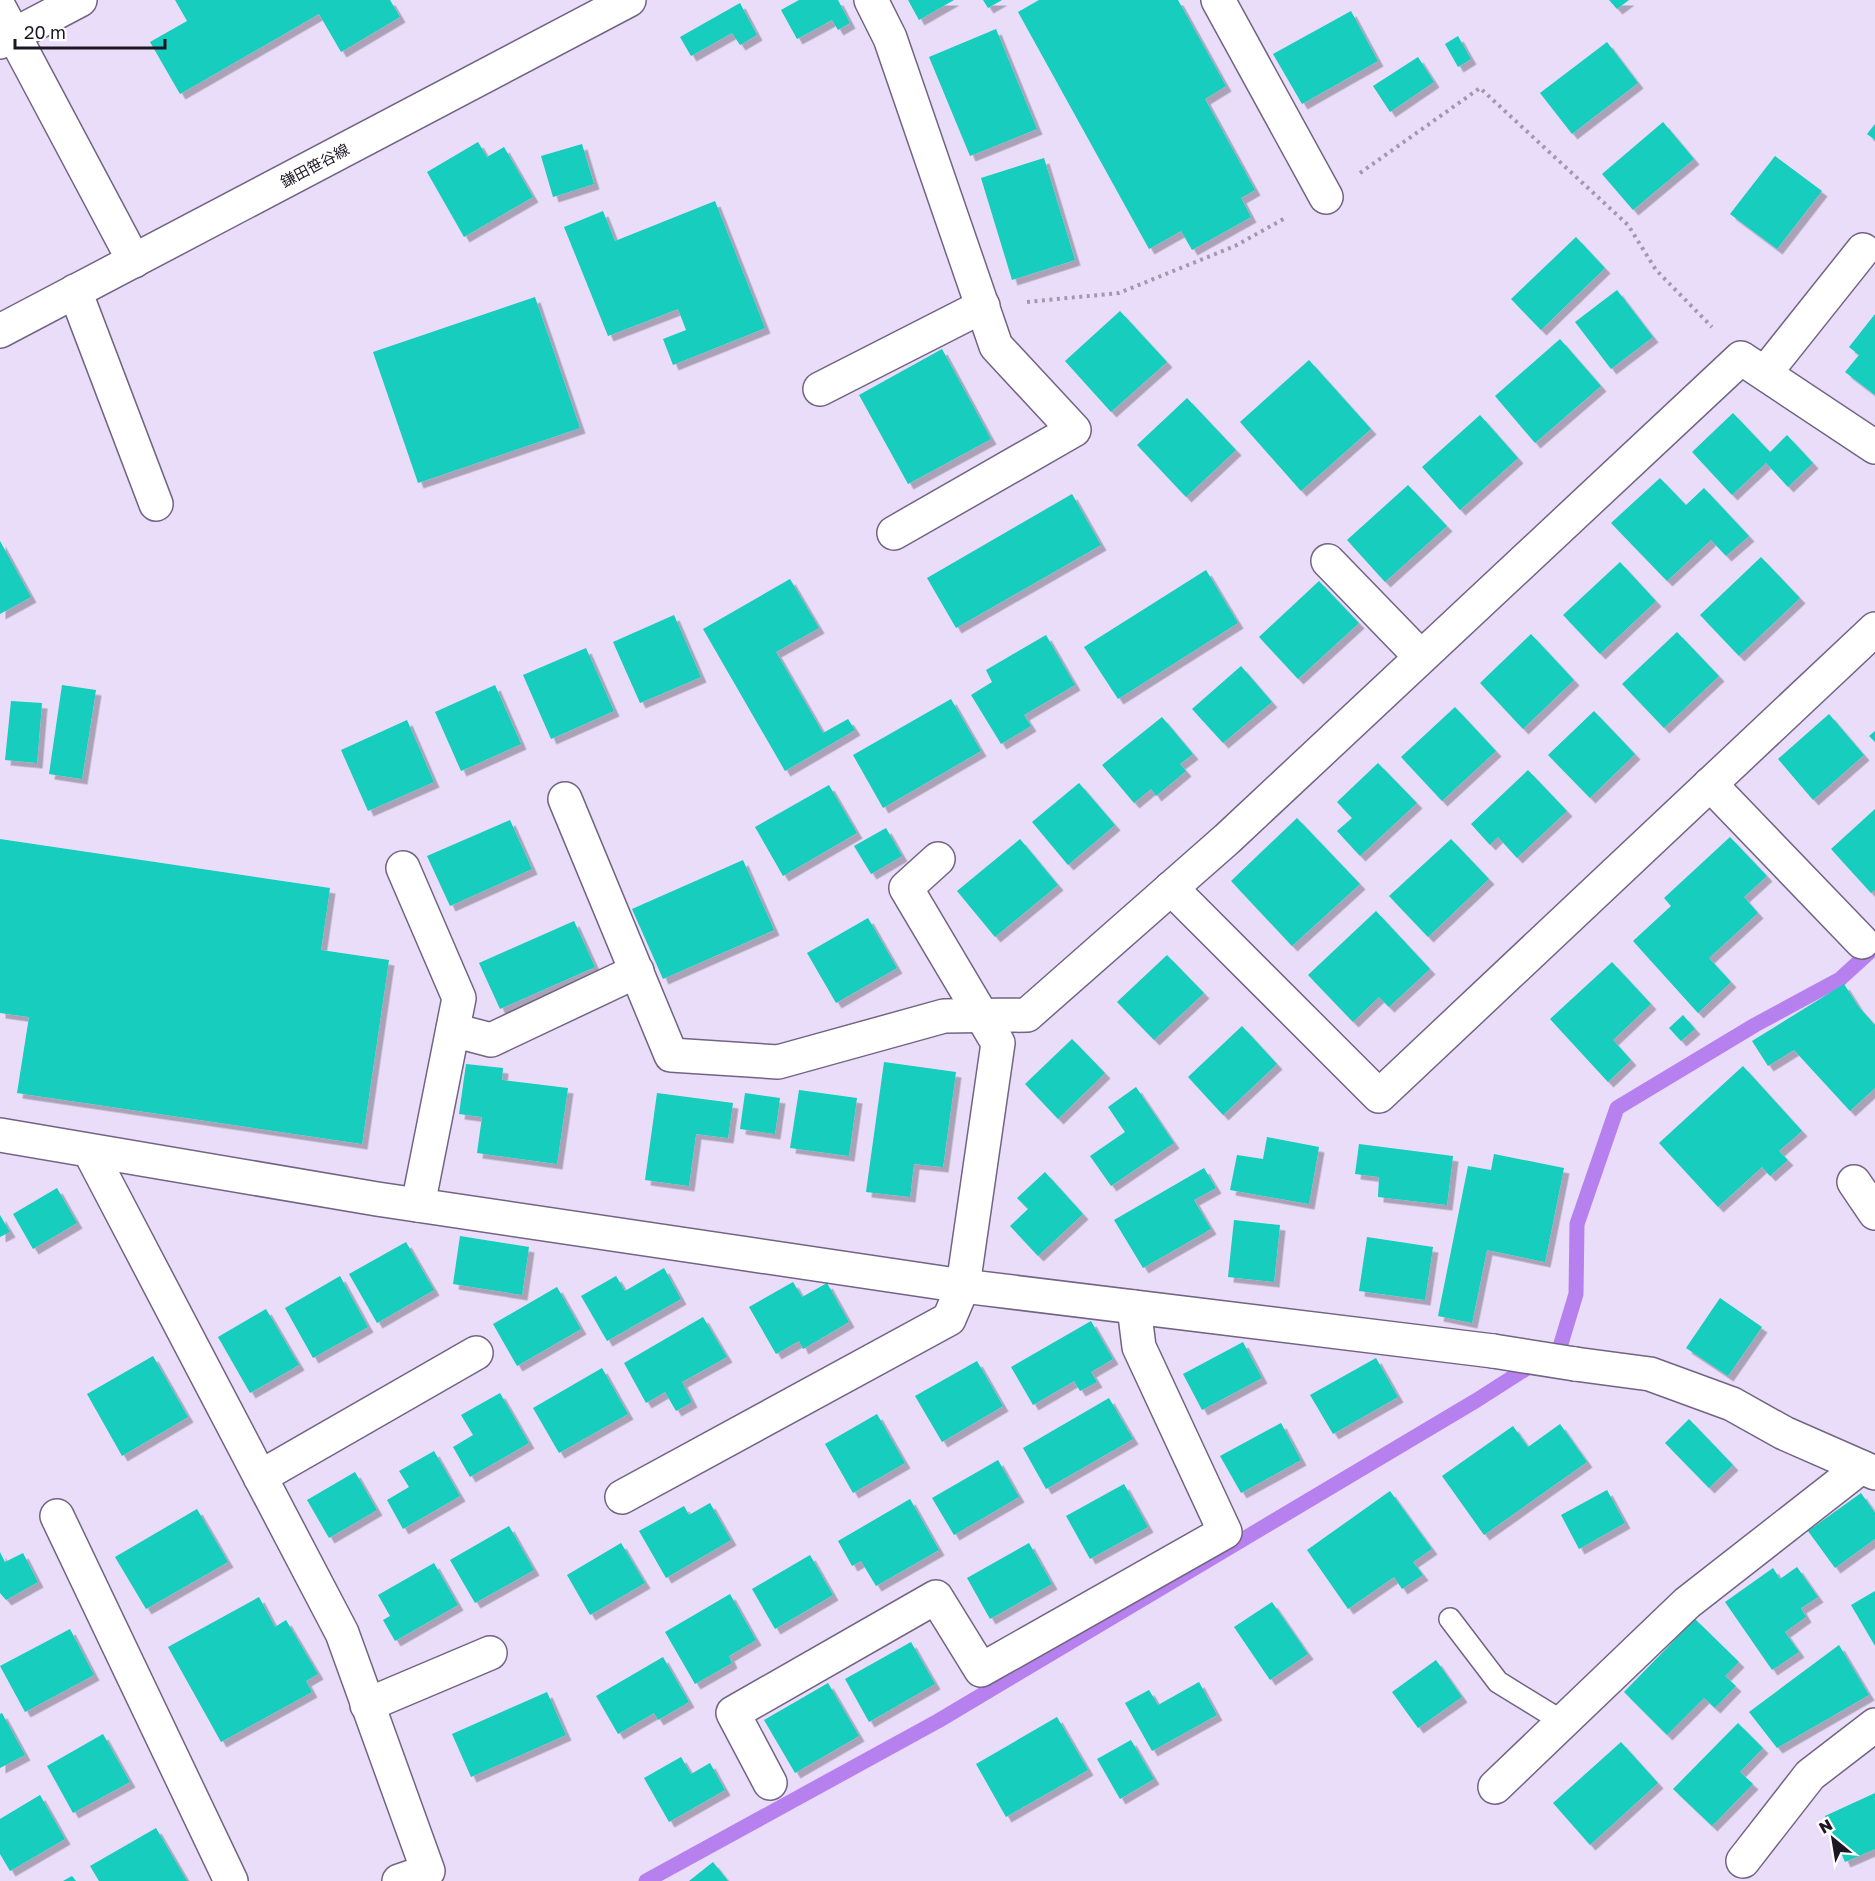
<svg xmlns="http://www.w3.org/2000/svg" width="1875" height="1881" font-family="'Golos Text','Noto Sans JP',sans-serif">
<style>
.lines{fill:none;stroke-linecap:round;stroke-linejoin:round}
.stream{stroke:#b780ef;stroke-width:15}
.building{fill:#12cdbe;filter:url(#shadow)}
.service-casing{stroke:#726483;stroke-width:24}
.minor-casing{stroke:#726483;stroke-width:36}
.tertiary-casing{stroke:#726483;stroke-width:36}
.path{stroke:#a298af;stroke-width:4;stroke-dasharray:3 4.5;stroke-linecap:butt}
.service{stroke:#fff;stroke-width:21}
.minor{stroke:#fff;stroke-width:33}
.tertiary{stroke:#fff;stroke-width:33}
.labels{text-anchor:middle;stroke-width:5;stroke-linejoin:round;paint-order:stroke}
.street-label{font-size:15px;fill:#1d1724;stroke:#fff}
</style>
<defs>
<filter id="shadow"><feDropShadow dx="5.5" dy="5.5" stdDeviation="0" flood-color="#0004"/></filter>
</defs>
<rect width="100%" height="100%" fill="#eaddfa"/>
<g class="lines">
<path class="stream" d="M646,1881L938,1721L1477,1400L1560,1347L1576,1294L1577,1224L1617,1108L1755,1025L1840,979L1875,947"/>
</g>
<g class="building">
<path d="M175,0H390L400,17L341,52L319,14L180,94L150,42L187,21Z"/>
<path d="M799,0H838L850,23L838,30L832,20L797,39L781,10Z"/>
<path d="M908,0H954L919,20Z"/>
<path d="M983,0H1002L988,8Z"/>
<path d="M1039,0H1178L1226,86L1205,99L1255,190L1241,198L1251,217L1192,250L1181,231L1149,249L1018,12Z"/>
<path d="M1609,0H1629L1617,9Z"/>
<path d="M740,3L757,35L740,45L732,33L691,56L680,37Z"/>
<path d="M1351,11L1378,61L1302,104L1273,54Z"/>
<path d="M996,29L1037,129L970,156L929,57Z"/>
<path d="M1458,36L1471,59L1458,67L1445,44Z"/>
<path d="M1607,42L1638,83L1572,134L1540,93Z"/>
<path d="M1418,57L1434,82L1390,112L1373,86Z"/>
<path d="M1663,122L1694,159L1633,210L1602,174Z"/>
<path d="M1875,124V140L1867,134Z"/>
<path d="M478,142L487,157L504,147L533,197L464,237L427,172Z"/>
<path d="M582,144L594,184L553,197L541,156Z"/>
<path d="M1775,156L1822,191L1777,249L1730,214Z"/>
<path d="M1044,158L1075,260L1012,280L981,178Z"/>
<path d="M715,201L765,328L673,365L663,339L686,330L678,309L608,336L564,227L603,211L615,241Z"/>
<path d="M1576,237L1605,268L1541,330L1511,299Z"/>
<path d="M1617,290L1653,337L1611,369L1575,322Z"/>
<path d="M535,297L580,428L418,483L373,352Z"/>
<path d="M1120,311L1167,362L1111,412L1065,361Z"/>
<path d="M1875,314V395L1845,372L1859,355L1849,347Z"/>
<path d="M1560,339L1601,386L1535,443L1495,396Z"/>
<path d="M942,349L991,439L908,484L859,395Z"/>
<path d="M1309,360L1371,429L1301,491L1240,422Z"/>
<path d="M1187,398L1236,450L1186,497L1137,445Z"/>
<path d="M1733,413L1770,452L1787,435L1813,463L1788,487L1766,463L1732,495L1692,452Z"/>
<path d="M1480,415L1518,458L1460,510L1422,467Z"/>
<path d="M1660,478L1686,505L1704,488L1749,536L1726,556L1711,540L1667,581L1611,523Z"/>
<path d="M1408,485L1447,526L1385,582L1347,540Z"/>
<path d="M1072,494L1101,545L956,628L927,578Z"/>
<path d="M0,541L31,597L0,614Z"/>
<path d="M1761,557L1800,598L1739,656L1700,615Z"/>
<path d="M1620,562L1656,601L1600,654L1563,615Z"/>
<path d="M1206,570L1238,623L1118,699L1084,647Z"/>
<path d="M790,579L819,628L776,652L823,733L848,719L855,730L785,771L703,629Z"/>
<path d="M1319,581L1359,623L1298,679L1259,637Z"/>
<path d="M674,615L701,677L640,703L613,642Z"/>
<path d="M1677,632L1719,676L1664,728L1622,684Z"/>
<path d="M1531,634L1574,680L1523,729L1480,683Z"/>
<path d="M1046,635L1075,685L1024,715L1031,726L1001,744L971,695L992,682L986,670Z"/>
<path d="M586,648L614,711L551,739L523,675Z"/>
<path d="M1241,666L1272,702L1223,743L1192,709Z"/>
<path d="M62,685L96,690L82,779L49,774Z"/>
<path d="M495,685L521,744L461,771L435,712Z"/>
<path d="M951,699L981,751L883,808L853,755Z"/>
<path d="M11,701L42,703L37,763L5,760Z"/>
<path d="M1455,707L1496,751L1442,801L1401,757Z"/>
<path d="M1594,711L1635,754L1590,798L1548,755Z"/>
<path d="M1829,714L1864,755L1813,800L1778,759Z"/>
<path d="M1162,717L1193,754L1180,764L1186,771L1156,796L1151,789L1134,803L1102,765Z"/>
<path d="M407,720L434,782L368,811L341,750Z"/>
<path d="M1875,731V742L1869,736Z"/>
<path d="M1378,763L1417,803L1360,856L1337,831L1352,818L1337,802Z"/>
<path d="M1528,770L1567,811L1517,858L1498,837L1490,845L1471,824Z"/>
<path d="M1079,783L1115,825L1068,865L1032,822Z"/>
<path d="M829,785L857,833L783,876L755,827Z"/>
<path d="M1875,809V890L1871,893L1831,849Z"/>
<path d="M1297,818L1360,884L1292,946L1231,881Z"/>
<path d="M510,820L532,869L450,906L427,856Z"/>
<path d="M886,828L902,856L871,874L854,846Z"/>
<path d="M1730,837L1767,876L1744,897L1758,913L1709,958L1731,982L1698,1013L1633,941L1671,906L1664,898Z"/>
<path d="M0,839L330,888L321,950L389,960L362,1144L17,1093L29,1017L0,1013Z"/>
<path d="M1020,839L1058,885L995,937L957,891Z"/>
<path d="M1451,839L1489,879L1428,937L1389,896Z"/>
<path d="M743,860L774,930L663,979L632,909Z"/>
<path d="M1376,911L1430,969L1389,1007L1379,997L1353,1022L1308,975Z"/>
<path d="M868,918L897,968L836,1003L807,953Z"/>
<path d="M574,921L595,967L500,1009L479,963Z"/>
<path d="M1167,955L1204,993L1154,1040L1117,1002Z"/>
<path d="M1612,962L1651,1004L1613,1040L1631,1060L1608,1082L1550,1019Z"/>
<path d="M1844,984L1858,1006L1875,1025V1088L1850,1111L1794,1050L1768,1066L1752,1041Z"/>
<path d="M1683,1015L1695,1029L1681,1041L1669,1028Z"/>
<path d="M1242,1026L1277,1064L1223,1115L1188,1077Z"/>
<path d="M1072,1039L1105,1073L1058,1119L1025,1084Z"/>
<path d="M884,1062L956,1072L943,1167L914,1164L910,1197L866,1192Z"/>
<path d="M466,1064L503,1068L502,1080L568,1088L557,1164L477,1153L482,1117L459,1114Z"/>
<path d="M1743,1066L1802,1131L1779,1151L1788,1160L1770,1176L1762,1167L1718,1207L1659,1143Z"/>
<path d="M1136,1087L1174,1143L1111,1186L1090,1156L1125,1132L1108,1107Z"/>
<path d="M799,1090L857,1098L849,1156L790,1148Z"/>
<path d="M657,1093L733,1103L728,1138L696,1134L689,1186L645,1180Z"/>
<path d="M745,1093L780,1098L775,1134L740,1129Z"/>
<path d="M1267,1137L1319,1147L1309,1204L1230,1190L1237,1155L1263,1159Z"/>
<path d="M1359,1144L1453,1156L1447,1205L1378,1197L1379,1177L1355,1174Z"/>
<path d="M1494,1154L1564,1168L1545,1262L1487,1250L1472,1323L1438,1316L1468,1166L1491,1170Z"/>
<path d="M1204,1168L1216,1188L1194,1200L1211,1229L1143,1268L1114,1220Z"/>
<path d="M1045,1172L1083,1214L1038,1256L1010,1226L1028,1209L1017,1198Z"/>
<path d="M57,1188L77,1223L33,1249L13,1214Z"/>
<path d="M0,1215L10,1232L0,1237Z"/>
<path d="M1234,1220L1280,1225L1274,1282L1228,1277Z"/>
<path d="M460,1236L529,1247L522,1295L453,1284Z"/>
<path d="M1367,1237L1433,1247L1425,1300L1359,1291Z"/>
<path d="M406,1242L434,1290L377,1323L349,1274Z"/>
<path d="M664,1268L681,1299L607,1341L581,1296L616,1276L625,1291Z"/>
<path d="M340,1276L368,1327L313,1358L285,1308Z"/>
<path d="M793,1282L802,1297L827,1283L849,1322L803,1349L799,1341L776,1354L749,1307Z"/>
<path d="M557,1287L581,1329L517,1366L493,1324Z"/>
<path d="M1720,1298L1762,1327L1728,1376L1686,1348Z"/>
<path d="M266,1309L299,1365L250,1393L218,1337Z"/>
<path d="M703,1317L727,1357L682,1382L692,1402L676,1411L665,1392L646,1403L624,1363Z"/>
<path d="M1091,1321L1113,1359L1091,1372L1097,1382L1080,1391L1074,1381L1033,1405L1011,1367Z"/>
<path d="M1243,1342L1262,1378L1202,1410L1183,1374Z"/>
<path d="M153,1356L188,1417L122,1456L87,1394Z"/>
<path d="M1376,1358L1398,1397L1333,1434L1310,1395Z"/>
<path d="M977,1361L1003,1406L942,1442L915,1396Z"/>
<path d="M602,1368L628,1414L559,1453L533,1408Z"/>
<path d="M500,1393L529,1443L470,1477L453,1447L473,1435L461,1415Z"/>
<path d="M1109,1398L1133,1439L1046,1489L1023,1448Z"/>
<path d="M877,1414L905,1463L853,1493L825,1444Z"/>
<path d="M1689,1419L1733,1465L1709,1488L1665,1443Z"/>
<path d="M1281,1423L1301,1460L1241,1493L1220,1456Z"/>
<path d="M1560,1424L1587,1462L1484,1535L1442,1476L1513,1426L1528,1447Z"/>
<path d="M434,1451L460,1496L403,1529L387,1500L409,1487L399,1471Z"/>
<path d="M998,1460L1019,1497L954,1535L932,1498Z"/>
<path d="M355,1472L377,1510L329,1538L307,1500Z"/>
<path d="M1124,1484L1148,1527L1090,1559L1066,1516Z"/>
<path d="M1607,1490L1625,1523L1579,1549L1561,1515Z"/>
<path d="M1390,1491L1432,1549L1413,1562L1423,1575L1402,1589L1394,1577L1348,1609L1307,1550Z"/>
<path d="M1861,1493L1875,1513V1539L1835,1568L1808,1531Z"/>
<path d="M910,1499L939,1550L876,1586L861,1561L852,1566L838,1541Z"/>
<path d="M710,1503L731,1540L666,1578L639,1531L684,1506L689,1515Z"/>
<path d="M197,1509L228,1562L146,1609L115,1557Z"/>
<path d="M509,1526L534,1570L475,1603L450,1560Z"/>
<path d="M621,1543L645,1583L590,1615L567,1575Z"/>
<path d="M1029,1543L1052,1584L990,1619L967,1578Z"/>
<path d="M0,1552L5,1562L23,1553L38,1582L6,1600L0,1593Z"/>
<path d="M810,1555L833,1595L775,1629L752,1589Z"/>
<path d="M434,1563L458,1605L395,1641L383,1620L390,1616L378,1595Z"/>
<path d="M1797,1567L1818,1597L1801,1608L1806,1617L1785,1632L1799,1652L1772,1670L1725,1602L1773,1568L1780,1579Z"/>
<path d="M1875,1591V1646L1851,1605Z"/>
<path d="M730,1594L756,1640L729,1656L732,1663L695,1684L665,1632Z"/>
<path d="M259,1597L275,1627L286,1620L318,1674L306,1681L312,1692L221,1742L168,1647Z"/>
<path d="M1272,1602L1308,1654L1270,1680L1234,1627Z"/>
<path d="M1695,1619L1739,1662L1725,1676L1736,1686L1715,1708L1704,1698L1667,1735L1624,1692Z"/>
<path d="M70,1629L94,1675L25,1712L0,1666Z"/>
<path d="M911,1642L935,1684L869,1722L845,1679Z"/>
<path d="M1839,1645L1869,1695L1777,1748L1749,1712Z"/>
<path d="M663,1657L689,1702L658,1720L654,1713L618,1734L596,1696Z"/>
<path d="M1436,1660L1462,1697L1418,1728L1392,1692Z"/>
<path d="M1199,1682L1217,1715L1152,1751L1125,1703L1149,1690L1158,1705Z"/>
<path d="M828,1683L859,1736L795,1773L764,1720Z"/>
<path d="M547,1692L566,1735L471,1777L452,1734Z"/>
<path d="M2,1713L25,1755L0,1768V1714Z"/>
<path d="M1057,1717L1088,1770L1006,1817L976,1764Z"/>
<path d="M1738,1723L1763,1748L1740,1772L1753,1784L1712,1826L1673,1789Z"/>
<path d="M103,1734L130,1782L73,1813L47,1766Z"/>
<path d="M1131,1740L1154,1779L1120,1799L1097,1759Z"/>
<path d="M1621,1742L1658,1783L1590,1845L1553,1803Z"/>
<path d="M681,1757L691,1774L710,1763L725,1790L669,1822L644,1778Z"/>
<path d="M1875,1793V1849L1845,1862L1825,1816Z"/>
<path d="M40,1795L65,1839L10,1871L0,1854V1819Z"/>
<path d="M156,1828L187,1881H99L90,1866Z"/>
<path d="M713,1862L728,1881H689Z"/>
<path d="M72,1876L76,1881H63Z"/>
</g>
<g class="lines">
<defs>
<path id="service" d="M1450,1619L1498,1682L1563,1722"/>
<g id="minor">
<path d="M871,0L890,38L996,346L1074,430L894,533"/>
<path d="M1218,0L1326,197"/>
<path d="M0,9L134,261"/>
<path d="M0,42L80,0"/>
<path d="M75,291L156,504"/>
<path d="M1765,373L1863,250"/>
<path d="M820,389L983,306"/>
<path d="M1328,561L1421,657"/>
<path d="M1710,784L1862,942"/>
<path d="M565,799L671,1055L778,1062L944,1016L1027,1015L1227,839L1741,358L1875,447"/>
<path d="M403,868L459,998L418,1205"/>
<path d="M1171,888L1379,1096L1875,629"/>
<path d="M453,1030L491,1040L637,971"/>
<path d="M0,1135L377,1199L963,1286L1493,1351"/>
<path d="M90,1152L342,1633L428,1871L399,1881"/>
<path d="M1854,1182L1875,1213"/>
<path d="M1575,1364L1650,1374L1732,1404L1784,1433L1875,1473"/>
<path d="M260,1477L476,1353"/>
<path d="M622,1497L949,1319L963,1286L998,1043L906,888L938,859"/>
<path d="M57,1516L231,1881"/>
<path d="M367,1705L490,1653"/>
<path d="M770,1783L733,1713L936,1597L981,1670L1225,1532L1139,1347L1134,1307"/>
<path d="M1495,1787L1687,1603L1861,1467"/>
<path d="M1743,1861L1810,1775L1875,1725"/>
</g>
<g id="tertiary">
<path d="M0,331L629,0"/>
<path d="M1493,1351L1575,1364"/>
</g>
</defs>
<use href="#service" class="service-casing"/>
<use href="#minor" class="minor-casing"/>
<use href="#tertiary" class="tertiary-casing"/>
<g class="path">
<path d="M1360,173L1480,88L1628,225L1656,270L1712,327"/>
<path d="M1027,302L1119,293L1235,246L1287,217"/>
</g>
<use href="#service" class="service"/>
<use href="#minor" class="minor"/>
<use href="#tertiary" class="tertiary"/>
</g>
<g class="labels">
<g class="street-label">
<text transform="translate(315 166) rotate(-28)" y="5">鎌田笹谷線</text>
</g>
</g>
<g transform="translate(1833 1839) rotate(330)" stroke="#ffffff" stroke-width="4.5" paint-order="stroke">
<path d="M0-4.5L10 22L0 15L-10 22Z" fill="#1d1724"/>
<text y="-9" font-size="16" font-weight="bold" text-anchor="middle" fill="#1d1724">N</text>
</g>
<path d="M15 39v9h150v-9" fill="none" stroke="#1d1724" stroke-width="3"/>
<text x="24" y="39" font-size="18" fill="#1d1724" stroke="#ffffff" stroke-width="4.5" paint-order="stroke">20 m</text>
</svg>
